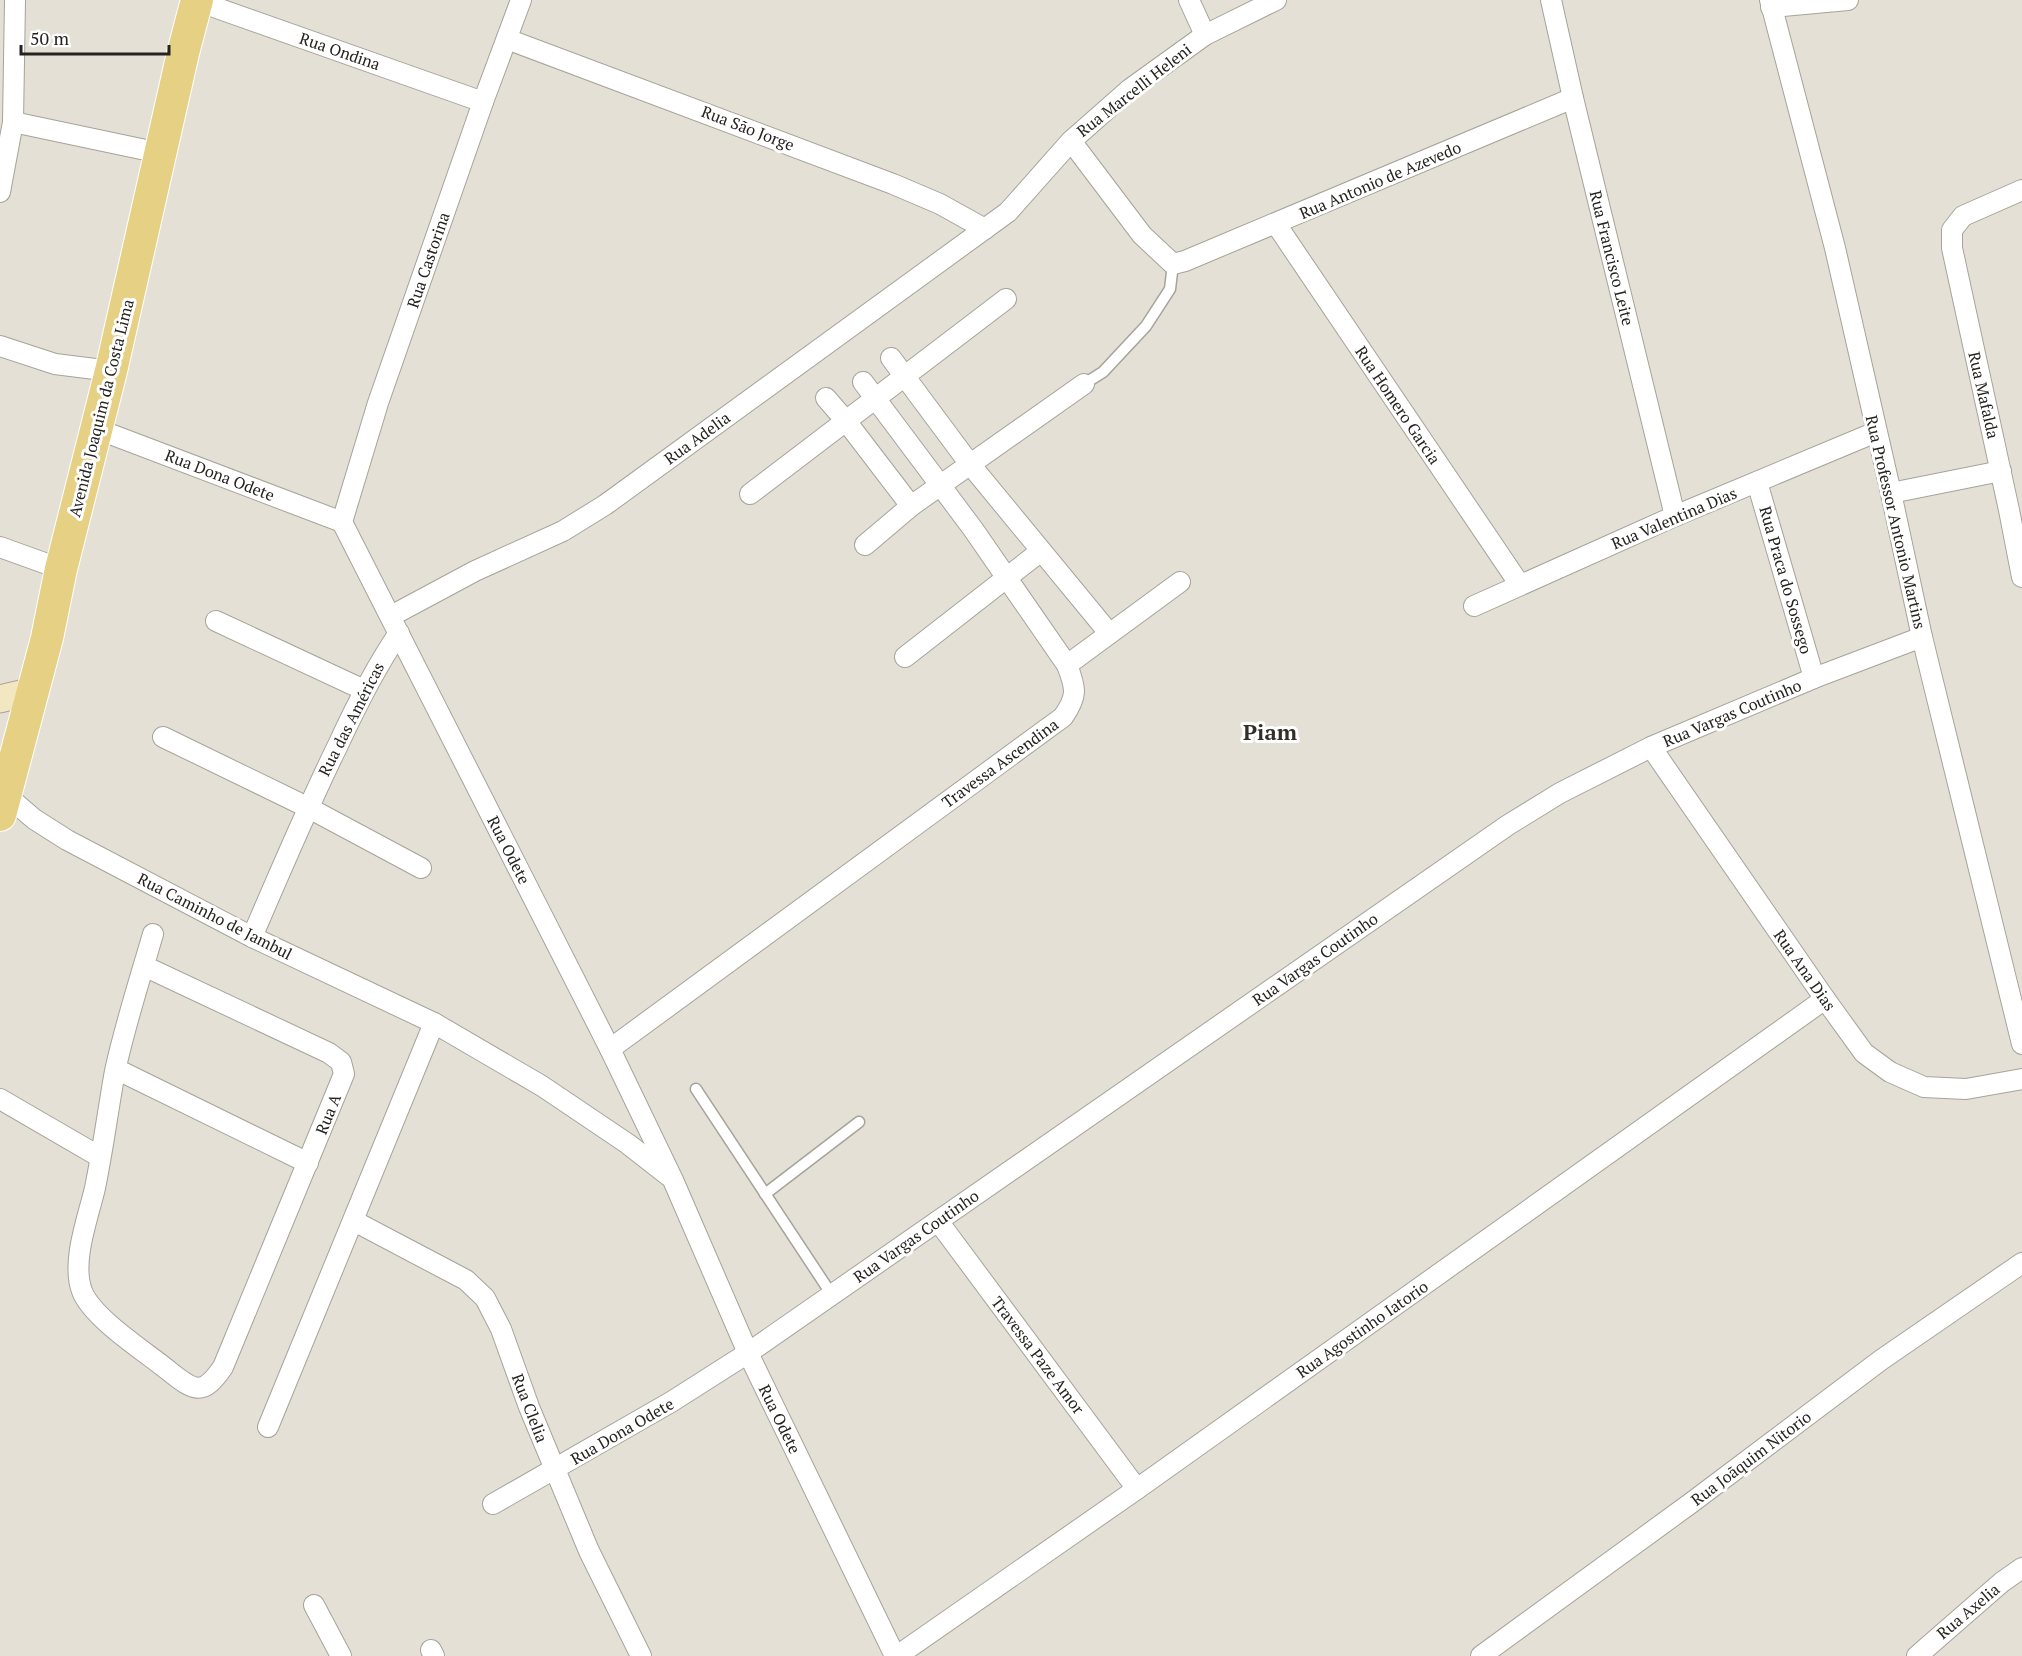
<svg xmlns="http://www.w3.org/2000/svg" width="2022" height="1656" font-family="'PT Serif',serif">
<style>
.lines{fill:none;stroke-linecap:round;stroke-linejoin:round}
.service-casing{stroke:#a6a39a;stroke-width:13}
.minor-casing{stroke:#a6a39a;stroke-width:22}
.secondary-casing{stroke:#a6a39a;stroke-width:29}
.primary-casing{stroke:#fff;stroke-width:34}
.service{stroke:#fff;stroke-width:10}
.minor{stroke:#fff;stroke-width:20}
.secondary{stroke:#f2e7c1;stroke-width:27}
.primary{stroke:#e5d083;stroke-width:32}
.labels{text-anchor:middle;stroke-width:6;stroke-linejoin:round;paint-order:stroke}
.street-label{font-size:16px;fill:#24231f;stroke:#fff}
.district-label{font-size:22px;font-weight:bold;fill:#312f27;stroke:#fff}
</style>
<rect width="100%" height="100%" fill="#e4e0d6"/>
<g class="lines">
<defs>
<g id="service">
<path d="M1084,384L1103,372L1146,326L1170,289L1173,264"/>
<path d="M696,1089L832,1295"/>
<path d="M765,1194L859,1122"/>
</g>
<g id="minor">
<path d="M1189,0L1205,35"/>
<path d="M1551,0L1573,98L1675,516"/>
<path d="M1770,0L1835,248L1891,493L1922,637L2022,1044"/>
<path d="M197,1L483,102"/>
<path d="M1771,7L1848,0"/>
<path d="M507,39L893,184L940,204L985,229"/>
<path d="M13,122L160,153"/>
<path d="M1071,141L1142,235L1173,264L1185,261L1573,98"/>
<path d="M2022,190L1963,216L1952,230V248L2009,510L2022,577"/>
<path d="M0,192L13,122L15,0"/>
<path d="M1276,224L1520,585"/>
<path d="M0,346L55,364L111,371"/>
<path d="M891,358L969,463L1109,633"/>
<path d="M826,398L846,421L911,506"/>
<path d="M97,429L342,522"/>
<path d="M1757,482L1814,678"/>
<path d="M1891,493L2001,471"/>
<path d="M750,494L1006,299"/>
<path d="M342,522L610,1049L673,1180L748,1353L895,1656"/>
<path d="M342,522L378,403L483,102L521,0"/>
<path d="M865,545L911,506L1084,384"/>
<path d="M0,547L61,569"/>
<path d="M1474,606L1675,516L1876,432"/>
<path d="M391,616L475,571L563,531L605,505L1008,212L1071,141L1130,89L1205,35L1276,0"/>
<path d="M216,621L364,690"/>
<path d="M905,657L1041,551"/>
<path d="M1067,665L1180,582"/>
<path d="M163,737L307,807L421,868"/>
<path d="M1651,747L1825,999L1864,1053L1890,1072L1924,1087L1966,1089L2022,1079"/>
<path d="M5,794L34,819L67,840L252,937L434,1023L542,1086L628,1144L669,1176"/>
<path d="M252,937C280,872 307,808 338,745C356,706 375,668 399,633"/>
<path d="M144,966L329,1053L341,1062L344,1074L223,1367C203,1396 195,1392 169,1371C146,1352 92,1318 82,1291C71,1262 88,1218 95,1188C103,1149 108,1110 115,1071C125,1025 140,979 153,934"/>
<path d="M610,1049L1063,717C1078,696 1076,688 1067,665L973,529L863,382"/>
<path d="M116,1069L308,1163"/>
<path d="M0,1099L100,1157"/>
<path d="M354,1221L466,1280L485,1298L501,1329L529,1407L589,1551L641,1656"/>
<path d="M938,1221L1137,1489"/>
<path d="M268,1427L434,1023"/>
<path d="M493,1504L671,1402L748,1353L1508,825L1560,793L1651,747L1814,678L1922,637"/>
<path d="M314,1605L341,1656"/>
<path d="M431,1650L434,1656"/>
<path d="M897,1656L1137,1489L1825,999"/>
<path d="M1481,1656L1691,1503L1881,1360L2022,1263"/>
<path d="M1917,1656L2002,1582L2022,1568"/>
</g>
<path id="secondary" d="M0,699L33,691"/>
<path id="primary" d="M0,815L47,638L61,569L111,371L183,53L197,0"/>
</defs>
<use href="#service" class="service-casing"/>
<use href="#minor" class="minor-casing"/>
<use href="#secondary" class="secondary-casing"/>
<use href="#primary" class="primary-casing"/>
<use href="#service" class="service"/>
<use href="#minor" class="minor"/>
<use href="#secondary" class="secondary"/>
<use href="#primary" class="primary"/>
</g>
<g class="labels">
<g class="street-label">
<text transform="translate(340 51) rotate(19)" y="6">Rua Ondina</text>
<text transform="translate(1134 90) rotate(-38)" y="6">Rua Marcelli Heleni</text>
<text transform="translate(748 128) rotate(21)" y="6">Rua São Jorge</text>
<text transform="translate(1380 180) rotate(-23)" y="6">Rua Antonio de Azevedo</text>
<text transform="translate(1612 258) rotate(76)" y="6">Rua Francisco Leite</text>
<text transform="translate(428 260) rotate(-71)" y="6">Rua Castorina</text>
<text transform="translate(1984 395) rotate(77)" y="6">Rua Mafalda</text>
<text transform="translate(1398 405) rotate(56)" y="6">Rua Homero Garcia</text>
<text transform="translate(101 408) rotate(-76)" y="6">Avenida Joaquim da Costa Lima</text>
<text transform="translate(697 438) rotate(-36)" y="6">Rua Adelia</text>
<text transform="translate(220 475) rotate(21)" y="6">Rua Dona Odete</text>
<text transform="translate(1674 518) rotate(-23)" y="6">Rua Valentina Dias</text>
<text transform="translate(1896 522) rotate(77)" y="6">Rua Professor Antonio Martins</text>
<text transform="translate(1786 580) rotate(74)" y="6">Rua Praca do Sossego</text>
<text transform="translate(1732 713) rotate(-23)" y="6">Rua Vargas Coutinho</text>
<text transform="translate(351 719) rotate(-63)" y="6">Rua das Américas</text>
<text transform="translate(1000 763) rotate(-36)" y="6">Travessa Ascendina</text>
<text transform="translate(509 850) rotate(63)" y="6">Rua Odete</text>
<text transform="translate(215 916) rotate(27)" y="6">Rua Caminho de Jambul</text>
<text transform="translate(1315 959) rotate(-35)" y="6">Rua Vargas Coutinho</text>
<text transform="translate(1805 970) rotate(55)" y="6">Rua Ana Dias</text>
<text transform="translate(328 1114) rotate(-68)" y="6">Rua A</text>
<text transform="translate(916 1236) rotate(-35)" y="6">Rua Vargas Coutinho</text>
<text transform="translate(1362 1329) rotate(-35)" y="6">Rua Agostinho Iatorio</text>
<text transform="translate(1038 1355) rotate(53)" y="6">Travessa Paze Amor</text>
<text transform="translate(530 1408) rotate(69)" y="6">Rua Clelia</text>
<text transform="translate(780 1419) rotate(64)" y="6">Rua Odete</text>
<text transform="translate(622 1431) rotate(-30)" y="6">Rua Dona Odete</text>
<text transform="translate(1751 1458) rotate(-37)" y="6">Rua Joãquim Nitorio</text>
<text transform="translate(1968 1611) rotate(-40)" y="6">Rua Axelia</text>
</g>
<g class="district-label">
<text x="1270" y="740">Piam</text>
</g>
</g>
<path d="M21 45v9h148v-9" fill="none" stroke="#24231f" stroke-width="3"/>
<text x="30" y="45" font-size="18" fill="#24231f" stroke="#ffffff" stroke-width="4.5" paint-order="stroke">50 m</text>
</svg>
